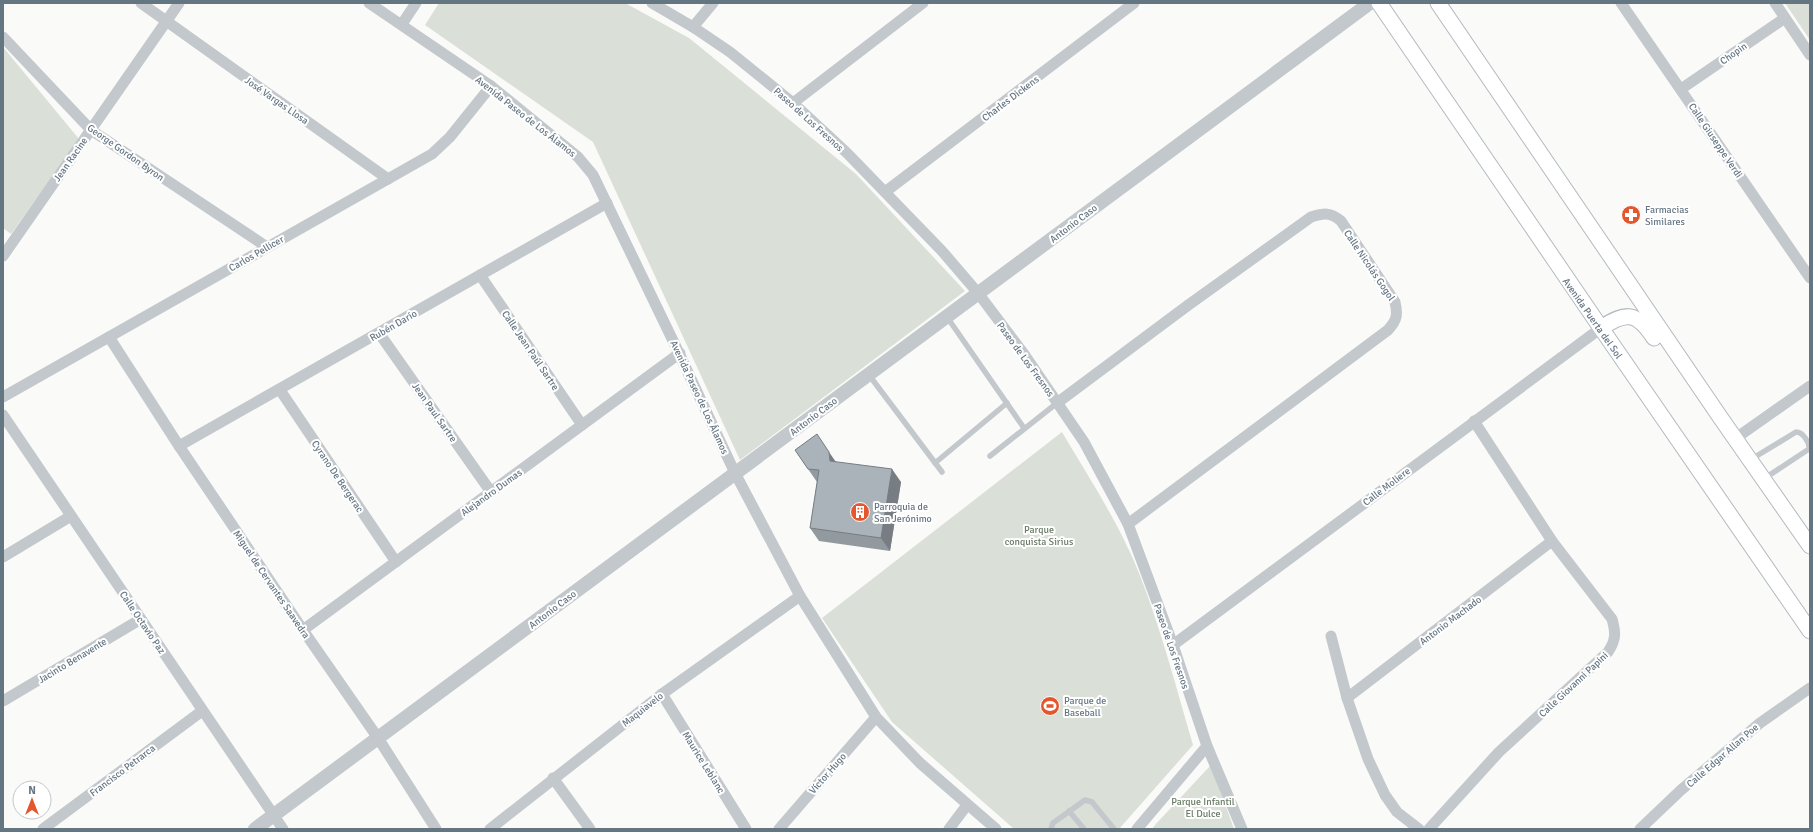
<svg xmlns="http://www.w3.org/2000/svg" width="1813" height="832" font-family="Signika,sans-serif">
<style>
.green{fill:#dadfd7}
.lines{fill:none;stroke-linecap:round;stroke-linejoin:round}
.secondary-casing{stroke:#b3babf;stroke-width:17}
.service{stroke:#c3c8cc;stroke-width:5.5}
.minor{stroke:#c3c8cc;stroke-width:11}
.tertiary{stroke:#c3c8cc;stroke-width:14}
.secondary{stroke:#fff;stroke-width:15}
.wall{fill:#929a9f}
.shaded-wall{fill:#777d82}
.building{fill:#aab3b9;stroke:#777d82}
.labels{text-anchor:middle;stroke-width:4;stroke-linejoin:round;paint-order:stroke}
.street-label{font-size:10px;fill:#657683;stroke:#fff}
.poi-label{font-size:10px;fill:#657683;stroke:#fff;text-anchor:start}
.park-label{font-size:10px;fill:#687a64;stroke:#fff}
</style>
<rect width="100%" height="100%" fill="#fafaf8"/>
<g class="green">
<path d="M439,3H625L689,38L856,174L965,291L740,460L593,142L425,25Z"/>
<path d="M1785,3H1810V40Z"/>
<path d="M3,47L79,139L11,234L3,228Z"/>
<path d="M1062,432C1089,478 1119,523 1139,573C1161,629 1176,687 1193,745L1119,829H1014L892,722L822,618Z"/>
<path d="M1211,765L1234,829H1152L1155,825Z"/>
</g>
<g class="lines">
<defs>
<g id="secondary">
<path d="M1379,3L1601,328L1810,631"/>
<path d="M1438,3L1720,417L1810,546"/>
<path d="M1601,328C1626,311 1637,312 1654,338"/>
</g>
</defs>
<use href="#secondary" class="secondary-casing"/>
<g class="service">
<path d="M947,317L1024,428"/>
<path d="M869,375L942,472"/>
<path d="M990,456L1057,403"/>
<path d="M1750,460L1796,432C1803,432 1810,443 1809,449L1765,478"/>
<path d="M935,463L1007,403"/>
<path d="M1069,811L1084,829"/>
<path d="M1051,829L1053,823L1085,800L1092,802L1114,829"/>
</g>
<g class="minor">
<path d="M141,3L388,179"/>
<path d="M369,3L491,86L578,157L593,175L677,349L735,473L800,596L876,717L920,763L996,829"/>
<path d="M652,3L693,27L730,52L793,103L847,153L942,251L978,293L1024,354L1084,442L1128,524L1173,645L1207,746L1242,829"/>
<path d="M1621,3L1810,278"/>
<path d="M1775,3L1810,55"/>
<path d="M402,24L416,3"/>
<path d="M693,27L713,3"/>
<path d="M3,37L91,130L267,247"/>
<path d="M1681,89L1785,18"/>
<path d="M793,103L923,3"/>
<path d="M885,192L1134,3"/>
<path d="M3,256L179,3"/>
<path d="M480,275L582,425"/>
<path d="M379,333L491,492"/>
<path d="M109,337L179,446L303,630L378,738L436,829"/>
<path d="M280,390L396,562"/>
<path d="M3,397L432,154L450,137L491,86"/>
<path d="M1057,403L1187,306L1311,217C1324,213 1330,212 1341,221L1395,302C1398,315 1397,320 1388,330L1128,524"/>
<path d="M3,415L283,829"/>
<path d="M1736,438L1810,386"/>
<path d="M179,446L607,203"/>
<path d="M3,557L71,516"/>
<path d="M303,630L680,353"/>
<path d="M1331,636L1347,698L1368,759L1385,795L1397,812L1419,829"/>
<path d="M1173,645L1601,328"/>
<path d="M662,694L746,829"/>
<path d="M1347,698L1552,541"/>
<path d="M3,701L141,619"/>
<path d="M553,778L590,829"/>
<path d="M43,829L202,711"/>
<path d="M490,829L662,694L800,596"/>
<path d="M779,829L876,717"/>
<path d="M949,829L967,805"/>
<path d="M1137,829L1207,746"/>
<path d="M1429,829L1499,752L1608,652C1616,640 1616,633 1612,619L1552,541L1474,421"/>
<path d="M1640,829L1681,790L1760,723L1810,688"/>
</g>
<path class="tertiary" d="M255,829L1370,3"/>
<use href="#secondary" class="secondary"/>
</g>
<path class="wall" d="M795,450L836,462L901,482L890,551L819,541L810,528L817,482Z"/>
<g class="shaded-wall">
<path d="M829,452L838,465L830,461Z"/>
<path d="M892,469L901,482L890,551L881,538Z"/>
</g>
<path class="building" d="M817,434L829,452L830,461L892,469L881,538L810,528L819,470L808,469L795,450Z"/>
<defs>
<symbol id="pharmacy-disc" viewBox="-11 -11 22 22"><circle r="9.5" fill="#e4572e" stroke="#fff"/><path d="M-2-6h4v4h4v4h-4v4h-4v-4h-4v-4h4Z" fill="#fff"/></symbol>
<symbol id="building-disc" viewBox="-11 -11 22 22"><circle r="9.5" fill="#e4572e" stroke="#fff"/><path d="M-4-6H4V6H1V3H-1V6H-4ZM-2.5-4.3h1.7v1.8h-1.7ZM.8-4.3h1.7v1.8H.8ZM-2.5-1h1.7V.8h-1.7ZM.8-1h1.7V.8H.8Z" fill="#fff"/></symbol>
<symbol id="stadium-disc" viewBox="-11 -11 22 22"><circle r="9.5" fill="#e4572e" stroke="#fff"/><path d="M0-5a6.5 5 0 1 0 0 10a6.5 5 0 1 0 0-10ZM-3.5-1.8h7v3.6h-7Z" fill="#fff"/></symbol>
</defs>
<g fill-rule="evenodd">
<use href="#pharmacy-disc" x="1620" y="204" width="22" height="22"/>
<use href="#building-disc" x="849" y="501" width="22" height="22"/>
<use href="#stadium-disc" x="1039" y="695" width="22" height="22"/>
</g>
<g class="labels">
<g class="street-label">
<text transform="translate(1733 53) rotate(-35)" y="4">Chopin</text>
<text transform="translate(1010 98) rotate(-37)" y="4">Charles Dickens</text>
<text transform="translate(277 100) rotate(35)" y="4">José Vargas Llosa</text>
<text transform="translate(526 116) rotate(38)" y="4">Avenida Paseo de Los Álamos</text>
<text transform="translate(809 119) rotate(42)" y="4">Paseo de Los Fresnos</text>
<text transform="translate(1716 140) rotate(56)" y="4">Calle Giuseppe Verdi</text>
<text transform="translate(126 152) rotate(35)" y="4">George Gordon Byron</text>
<text transform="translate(70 159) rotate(-55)" y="4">Jean Racine</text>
<text transform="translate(1073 223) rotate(-37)" y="4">Antonio Caso</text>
<text transform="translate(256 253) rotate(-30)" y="4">Carlos Pellicer</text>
<text transform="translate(1370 265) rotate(56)" y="4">Calle Nicolás Gogol</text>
<text transform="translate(1593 318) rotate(55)" y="4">Avenida Puerta del Sol</text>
<text transform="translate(393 325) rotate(-30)" y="4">Rubén Darío</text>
<text transform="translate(531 350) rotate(56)" y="4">Calle Jean Paúl Sartre</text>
<text transform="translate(1026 359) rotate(54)" y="4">Paseo de Los Fresnos</text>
<text transform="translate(700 397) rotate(65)" y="4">Avenida Paseo de Los Álamos</text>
<text transform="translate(435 412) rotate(55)" y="4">Jean Paul Sartre</text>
<text transform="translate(813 416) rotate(-37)" y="4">Antonio Caso</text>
<text transform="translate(338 476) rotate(56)" y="4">Cyrano De Bergerac</text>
<text transform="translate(1386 486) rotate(-37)" y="4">Calle Moliere</text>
<text transform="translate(491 492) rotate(-36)" y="4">Alejandro Dumas</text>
<text transform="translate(272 584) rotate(56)" y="4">Miguel de Cervantes Saavedra</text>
<text transform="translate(552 609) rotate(-37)" y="4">Antonio Caso</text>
<text transform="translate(1450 620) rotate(-37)" y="4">Antonio Machado</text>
<text transform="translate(143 622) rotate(56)" y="4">Calle Octavio Paz</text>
<text transform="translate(1172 646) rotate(71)" y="4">Paseo de Los Fresnos</text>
<text transform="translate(72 660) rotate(-31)" y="4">Jacinto Benavente</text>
<text transform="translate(1573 684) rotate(-43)" y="4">Calle Giovanni Papini</text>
<text transform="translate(642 709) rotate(-38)" y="4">Maquiavelo</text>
<text transform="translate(1722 755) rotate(-41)" y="4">Calle Edgar Allan Poe</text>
<text transform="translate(704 762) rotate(58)" y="4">Maurice Leblanc</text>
<text transform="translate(122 770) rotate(-37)" y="4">Francisco Petrarca</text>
<text transform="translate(827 773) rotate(-49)" y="4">Víctor Hugo</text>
</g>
<g class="poi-label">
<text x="1645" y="213">Farmacias<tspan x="1645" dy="12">Similares</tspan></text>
<text x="874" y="510">Parroquia de<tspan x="874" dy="12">San Jerónimo</tspan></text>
<text x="1064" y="704">Parque de<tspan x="1064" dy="12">Baseball</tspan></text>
</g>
<g class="park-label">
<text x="1039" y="533">Parque<tspan x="1039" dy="12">conquista Sirius</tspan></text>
<text x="1203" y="805">Parque Infantil<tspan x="1203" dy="12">El Dulce</tspan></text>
</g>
</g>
<rect width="1813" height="832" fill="none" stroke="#657683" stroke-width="8"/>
<g transform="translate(32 800)"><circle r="19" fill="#ffffff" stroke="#c1c8cd"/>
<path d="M0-3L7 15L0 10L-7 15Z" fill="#e4572e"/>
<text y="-6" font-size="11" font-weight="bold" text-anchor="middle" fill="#657683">N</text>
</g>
</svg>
